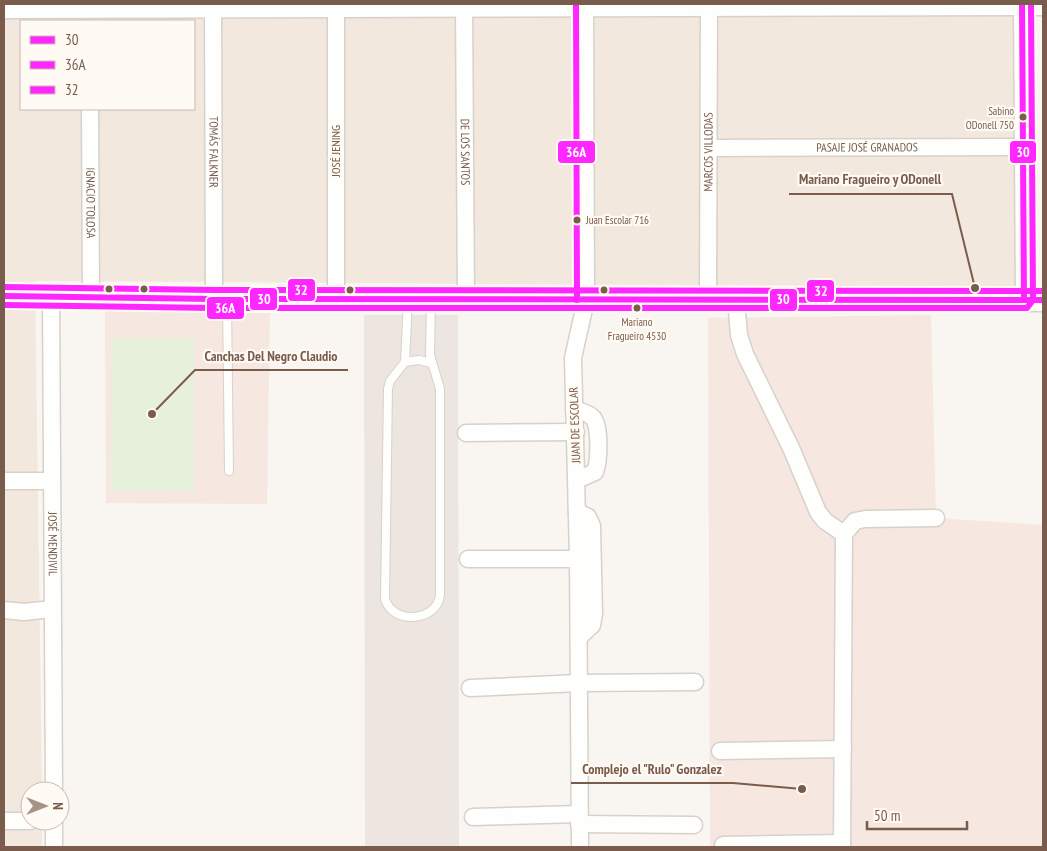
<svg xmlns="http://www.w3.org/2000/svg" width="1047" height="851" font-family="'PT Sans Narrow',sans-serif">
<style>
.residential{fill:#f2e8de;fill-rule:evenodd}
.commercial{fill:#f6e8e1}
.industrial{fill:#ede5e0}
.green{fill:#e7f0db}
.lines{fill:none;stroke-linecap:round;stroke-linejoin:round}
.lane-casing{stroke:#d7d1cb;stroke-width:10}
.street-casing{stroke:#d7d1cb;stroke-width:19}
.secondary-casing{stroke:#d9d2cb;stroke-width:25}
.lane{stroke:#fefefd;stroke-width:8}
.street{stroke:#fefefd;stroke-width:16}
.secondary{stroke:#fefefd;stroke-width:22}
.bus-1-casing{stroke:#fffaf3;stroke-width:10}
.bus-2-casing{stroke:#fffaf3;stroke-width:10}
.bus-3-casing{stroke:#fffaf3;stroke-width:10}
.bus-1{stroke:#fe27ff;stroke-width:6}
.bus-2{stroke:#fe27ff;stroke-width:6}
.bus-3{stroke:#fe27ff;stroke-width:6}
.bus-dot{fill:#7a5c4d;stroke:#fffaf3;stroke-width:2}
.labels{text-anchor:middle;stroke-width:4.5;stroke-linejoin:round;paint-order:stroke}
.bus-label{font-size:11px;fill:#7a5c4d;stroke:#fffaf3;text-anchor:end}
.street-label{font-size:12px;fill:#7a5c4d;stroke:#fffaf3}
.leader{fill:none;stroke:#7a5c4d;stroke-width:2}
.callout-dot{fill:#7a5c4d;stroke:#fffaf3;stroke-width:2}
.callout-label{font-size:14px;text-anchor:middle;font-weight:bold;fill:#7a5c4d;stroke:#fffaf3;stroke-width:4.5;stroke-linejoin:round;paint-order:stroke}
.line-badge{stroke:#fffaf3;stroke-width:2}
.badge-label{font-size:14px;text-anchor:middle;font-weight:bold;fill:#fff}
</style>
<rect width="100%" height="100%" fill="#f9f5f0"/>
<path class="residential" d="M4,4H1013L1016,287L35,281L42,791H30V821H42V847H4ZM21,21H194V109H21Z"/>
<g class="commercial">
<path d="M105,310H270L267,504L106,503Z"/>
<path d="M931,315L936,518L1043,525V847H710L708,318Z"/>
</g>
<path class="industrial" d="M364,315H458L459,847H365Z"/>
<rect class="green" x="111" y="338" width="83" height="153"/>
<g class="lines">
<defs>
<g id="lane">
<path d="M408,300L405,362L390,381L388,389L385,599C393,625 437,622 440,595V389L430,355L431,301"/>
<path d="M227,301L229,471"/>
<path d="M405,362L419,360L431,363"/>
</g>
<g id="street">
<path id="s1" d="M213,4L214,299"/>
<path id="s2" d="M464,4L466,299"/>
<path d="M1022,4L1024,300"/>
<path d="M4,10L1043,7"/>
<path id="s3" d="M90,109L91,297"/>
<path id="s4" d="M709,148L1023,147"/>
<path id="s5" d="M51,296L54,791"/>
<path d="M336,298V4"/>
<path id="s6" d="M708,300L709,4"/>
<path d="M736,300L739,335L745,354L791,448L818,512L825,521L844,534"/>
<path d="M574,409C580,411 588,413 592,417C601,424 599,462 595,472L577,480"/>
<path d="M466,433L576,432"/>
<path d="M4,481H52"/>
<path d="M577,512L588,517L592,526L594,614L592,625L579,637"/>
<path d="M468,559H578"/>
<path d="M4,610L24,612L52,609"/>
<path d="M470,688L579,683L695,682"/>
<path d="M720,751L843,749"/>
<path d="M473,817L579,814"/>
<path d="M4,821H30"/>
<path d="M54,821V847"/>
<path d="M579,824L694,825"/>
<path d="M723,845L842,843"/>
<path d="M580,847L578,559L573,358L586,300L585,4"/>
<path d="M842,847L844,534L855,521L865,519L936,518"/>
</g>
<path id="secondary" d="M4,296L214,299L1043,300"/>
</defs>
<use href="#lane" class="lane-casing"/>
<use href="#street" class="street-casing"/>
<use href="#secondary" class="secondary-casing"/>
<use href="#lane" class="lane"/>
<use href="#street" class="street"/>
<use href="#secondary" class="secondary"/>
<defs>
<g id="bus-1">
<path d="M1022,4L1024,300"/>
<path d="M4,296L214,299L1043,300"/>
</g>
<g id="bus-2">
<path d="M576,4L577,300"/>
<path d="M4,305L214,308H1027L1033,300L1031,4"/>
</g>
<path id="bus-3" d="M4,287L214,290L1043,291"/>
</defs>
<use href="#bus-1" class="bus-1-casing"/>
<use href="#bus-2" class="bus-2-casing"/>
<use href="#bus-3" class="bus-3-casing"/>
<use href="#bus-1" class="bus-1"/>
<use href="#bus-2" class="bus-2"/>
<use href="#bus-3" class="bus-3"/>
</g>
<g class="bus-dot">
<circle cx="1023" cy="117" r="4.5"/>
<circle cx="577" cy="220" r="4.5"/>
<circle cx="109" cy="289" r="4.5"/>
<circle cx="144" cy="289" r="4.5"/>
<circle cx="350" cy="290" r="4.5"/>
<circle cx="604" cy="290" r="4.5"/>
<circle cx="637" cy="308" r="4.5"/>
</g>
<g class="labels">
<g class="bus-label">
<text x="1014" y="115">Sabino<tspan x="1014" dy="14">ODonell 750</tspan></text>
<text x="586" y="224" text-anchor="start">Juan Escolar 716</text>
<text x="637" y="326" text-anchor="middle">Mariano<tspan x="637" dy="14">Fragueiro 4530</tspan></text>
</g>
<g class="street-label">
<text dy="4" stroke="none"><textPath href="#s4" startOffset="158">PASAJE JOSÉ GRANADOS</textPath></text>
<text dy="4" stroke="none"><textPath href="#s1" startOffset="148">TOMÁS FALKNER</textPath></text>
<text transform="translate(336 151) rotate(-90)" y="4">JOSÉ JENING</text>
<text dy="4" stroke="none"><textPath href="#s2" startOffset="148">DE LOS SANTOS</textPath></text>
<text dy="4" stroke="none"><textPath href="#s6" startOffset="148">MARCOS VILLODAS</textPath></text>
<text dy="4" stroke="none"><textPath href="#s3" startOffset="94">IGNACIO TOLOSA</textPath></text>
<text transform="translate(575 425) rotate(-92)" y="4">JUAN DE ESCOLAR</text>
<text dy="4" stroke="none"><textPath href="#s5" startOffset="248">JOSÉ MENDIVIL</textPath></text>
</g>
</g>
<path class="leader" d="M975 288L952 194H789M152 414L195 370H348M802 789L733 783H571"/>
<g class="callout-dot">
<circle cx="975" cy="288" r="5"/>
<circle cx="152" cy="414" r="5"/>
<circle cx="802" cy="789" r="5"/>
</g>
<g class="callout-label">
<text x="870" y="184">Mariano Fragueiro y ODonell</text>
<text x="271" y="361">Canchas Del Negro Claudio</text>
<text x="652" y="774">Complejo el "Rulo" Gonzalez</text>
</g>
<g class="line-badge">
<rect x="557" y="140" width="39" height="24" rx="5" fill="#fe27ff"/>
<rect x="1009" y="140" width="28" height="24" rx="5" fill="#fe27ff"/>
<rect x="287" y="278" width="29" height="24" rx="5" fill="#fe27ff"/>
<rect x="806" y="279" width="29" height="24" rx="5" fill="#fe27ff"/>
<rect x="249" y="287" width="29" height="24" rx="5" fill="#fe27ff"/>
<rect x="769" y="288" width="29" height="24" rx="5" fill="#fe27ff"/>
<rect x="206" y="296" width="39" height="24" rx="5" fill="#fe27ff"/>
</g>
<g class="badge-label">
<text x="576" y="157">36A</text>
<text x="1023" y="157">30</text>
<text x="301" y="295">32</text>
<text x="821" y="296">32</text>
<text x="264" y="304">30</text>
<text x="783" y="304">30</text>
<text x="225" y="313">36A</text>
</g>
<rect width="1047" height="851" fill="none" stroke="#7a5c4d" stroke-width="10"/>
<rect x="20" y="20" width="175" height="90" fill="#fffaf3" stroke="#cabbb1"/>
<rect x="30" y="36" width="25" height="8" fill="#fe27ff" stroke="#cabbb1"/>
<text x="65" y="45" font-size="15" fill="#7a5c4d">30</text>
<rect x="30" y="61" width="25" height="8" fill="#fe27ff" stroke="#cabbb1"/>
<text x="65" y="70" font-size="15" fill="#7a5c4d">36A</text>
<rect x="30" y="86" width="25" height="8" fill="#fe27ff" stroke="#cabbb1"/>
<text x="65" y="95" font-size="15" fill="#7a5c4d">32</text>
<g transform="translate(45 806) rotate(90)"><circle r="24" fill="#fffaf3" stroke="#cabbb1"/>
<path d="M0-4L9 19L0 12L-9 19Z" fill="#a69286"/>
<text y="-8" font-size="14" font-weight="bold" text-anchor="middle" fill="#7a5c4d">N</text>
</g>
<path d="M867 821v8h100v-8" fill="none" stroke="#7a5c4d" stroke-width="2.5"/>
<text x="874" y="821" font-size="15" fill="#7a5c4d" stroke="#fffaf3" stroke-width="4" paint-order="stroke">50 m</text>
</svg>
